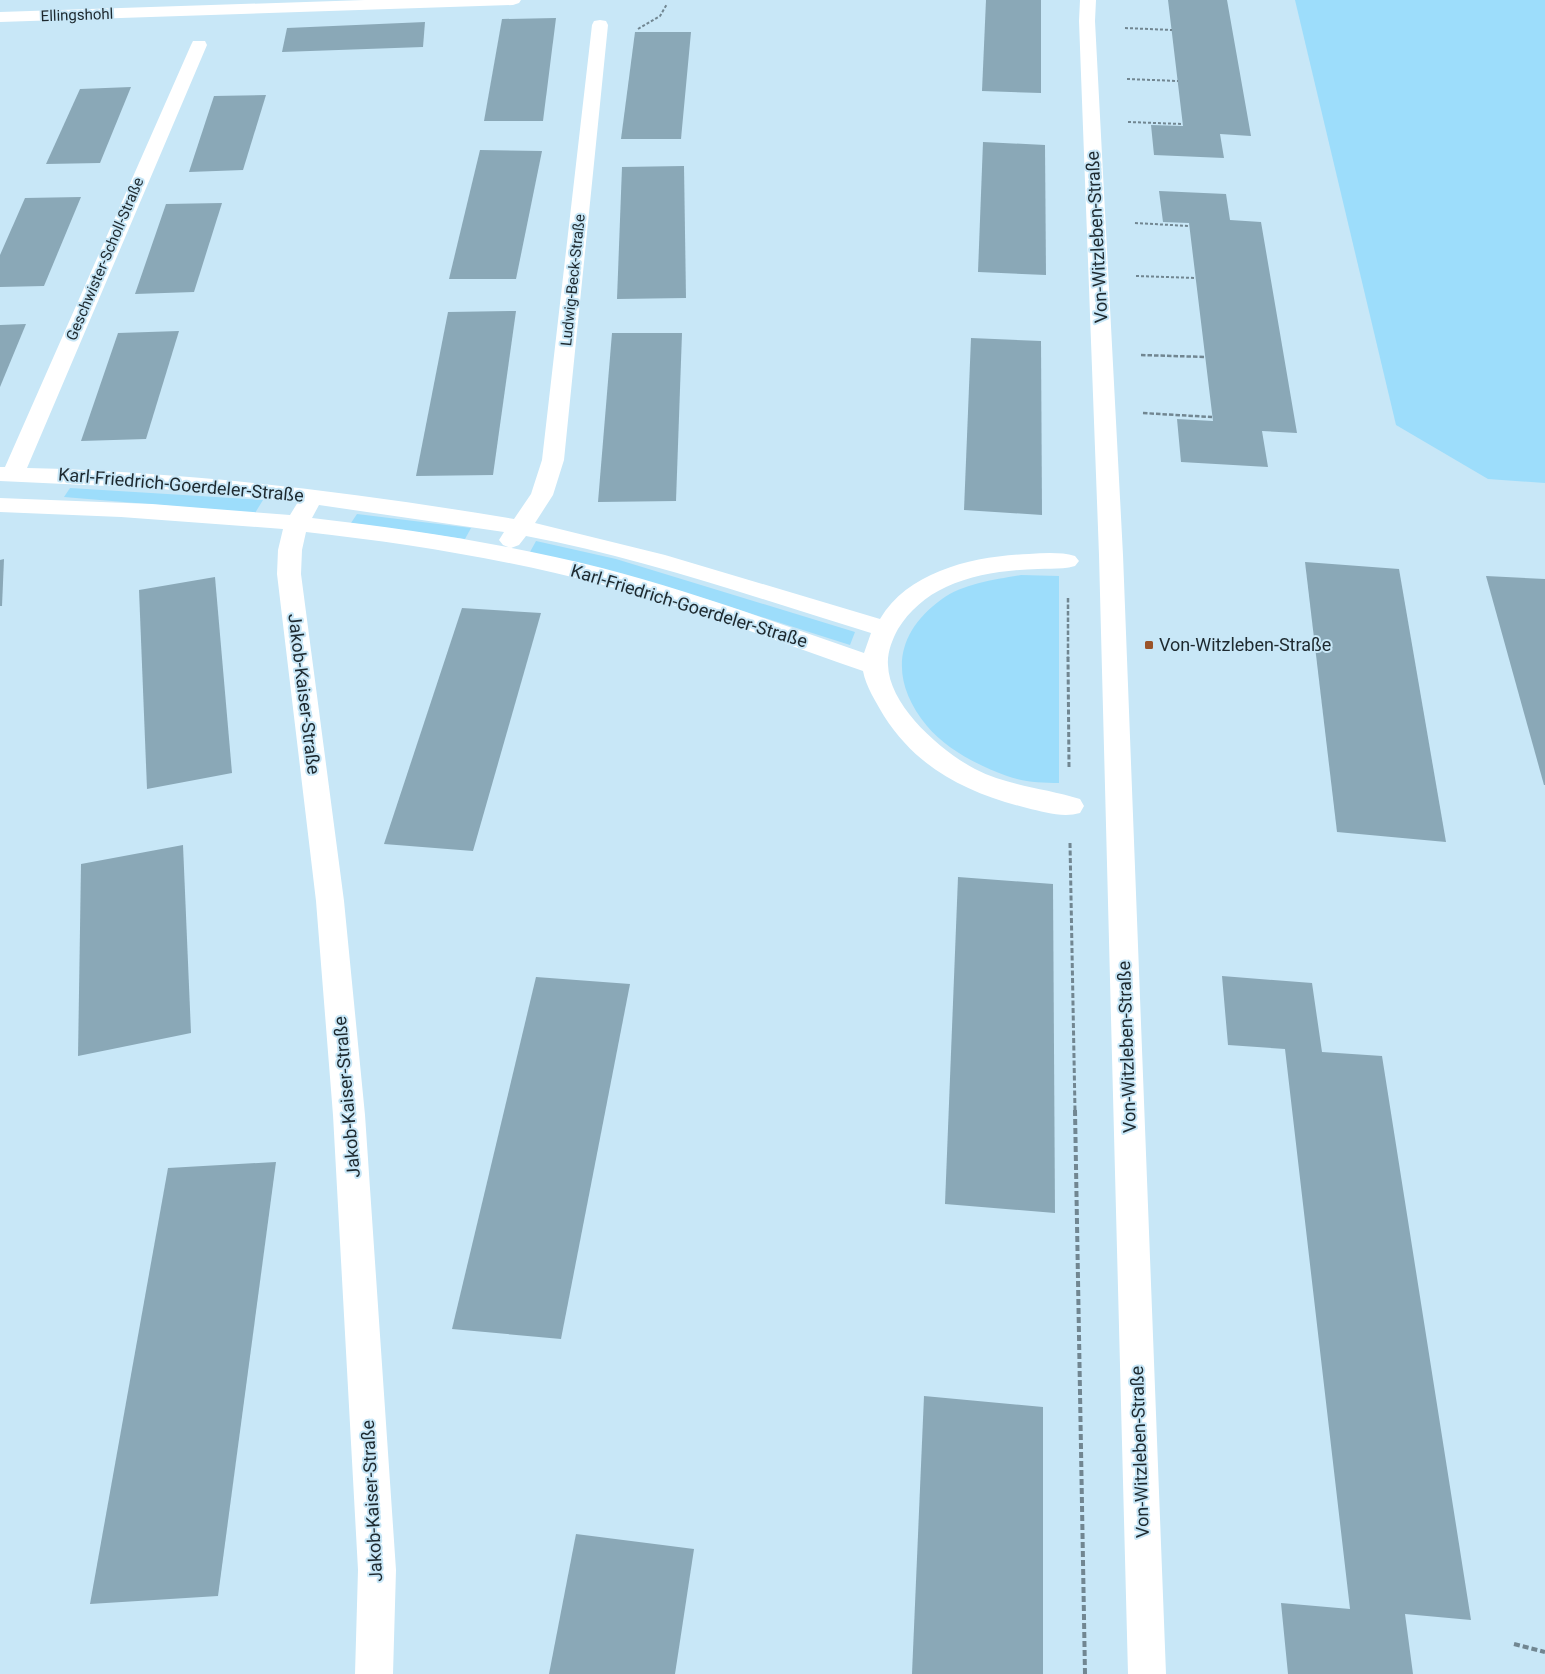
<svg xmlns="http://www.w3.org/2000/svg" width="1545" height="1674" font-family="Roboto,sans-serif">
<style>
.green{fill:#9dddfb}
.building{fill:#8aa8b7}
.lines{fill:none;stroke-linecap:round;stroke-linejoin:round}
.path-far3{stroke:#718691;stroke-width:2;stroke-dasharray:3 2;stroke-linecap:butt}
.path-far2{stroke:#718691;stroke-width:2.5;stroke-dasharray:4.5 2;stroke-linecap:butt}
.path-far1{stroke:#718691;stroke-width:3;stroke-dasharray:5 2.5;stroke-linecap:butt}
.path{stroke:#718691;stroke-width:4;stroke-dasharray:6 3;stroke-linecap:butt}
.minor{fill:#fff;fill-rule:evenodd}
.poi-dot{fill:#9a542a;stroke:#c8e7f7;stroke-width:2}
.labels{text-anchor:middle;stroke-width:4;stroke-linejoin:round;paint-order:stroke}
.far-street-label{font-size:15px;fill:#1d292f;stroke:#c8e7f7}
.street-label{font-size:18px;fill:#1d292f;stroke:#c8e7f7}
.poi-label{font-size:18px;fill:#1d292f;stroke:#c8e7f7;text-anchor:start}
</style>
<rect width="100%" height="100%" fill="#c8e7f7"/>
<g class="green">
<path d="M1295,0H1545V483L1488,479L1396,425Z"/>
<path d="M70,488L263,500L255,513L64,497Z"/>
<path d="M357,514L471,528L465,539L351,523Z"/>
<path d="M536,541L616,559L855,632L850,645L696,596L530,552Z"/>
<path d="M1021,575L1059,576V783C1041,783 1024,782 1007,776C979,766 946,749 927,726C890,681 893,634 942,599C962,584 997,579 1021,575Z"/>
</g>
<g class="building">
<path d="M986,0H1041V93L982,91Z"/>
<path d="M1168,0H1227L1251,136L1220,134L1224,158L1154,155L1151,125L1183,126Z"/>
<path d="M556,18L543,121H484L502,19Z"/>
<path d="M425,22L423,47L282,52L287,28Z"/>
<path d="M635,32H691L681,139H621Z"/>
<path d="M131,87L100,163L46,164L80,89Z"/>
<path d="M266,95L243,170L189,172L214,96Z"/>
<path d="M983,142L1045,145L1046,275L978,272Z"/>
<path d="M480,150L542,151L516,279H449Z"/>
<path d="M684,166L686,298L617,299L622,167Z"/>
<path d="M1159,191L1226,194L1230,220L1261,222L1297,433L1262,431L1268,467L1181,462L1177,419L1213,421L1189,223L1163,222Z"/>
<path d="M81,197L44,286L0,287V255L25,198Z"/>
<path d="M222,203L194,292L135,294L166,204Z"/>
<path d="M516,311L493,475L416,476L448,312Z"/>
<path d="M26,324L0,387V325Z"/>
<path d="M179,331L146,439L81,441L118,333Z"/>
<path d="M612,333H682L676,501L598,502Z"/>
<path d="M971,338L1041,341L1042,515L964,510Z"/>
<path d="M4,559L2,606H0V560Z"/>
<path d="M1305,562L1399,569L1446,842L1337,832Z"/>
<path d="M1486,576L1545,579V785H1544Z"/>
<path d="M215,577L232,773L147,789L139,590Z"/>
<path d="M462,608L541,613L473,851L384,844Z"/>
<path d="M183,845L191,1033L78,1056L81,864Z"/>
<path d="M958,877L1053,884L1055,1213L945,1204Z"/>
<path d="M1222,976L1312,983L1322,1052L1382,1056L1471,1620L1405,1614L1413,1674H1288L1281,1603L1350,1609L1285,1049L1228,1045Z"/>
<path d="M536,977L630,984L561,1339L452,1329Z"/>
<path d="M276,1162L218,1596L90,1604L168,1168Z"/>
<path d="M924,1396L1043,1407V1674H912Z"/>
<path d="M576,1534L694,1549L675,1674H549Z"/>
</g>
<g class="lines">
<g class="path-far3">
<path d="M1125,28L1172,30"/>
<path d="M638,29L660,16L667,4"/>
<path d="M1127,79L1178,81"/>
<path d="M1128,122L1183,124"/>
<path d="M1135,223L1189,226"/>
<path d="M1136,276L1196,278"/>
</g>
<g class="path-far2">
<path d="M1141,355L1205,357"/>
<path d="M1143,413L1212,417"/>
<path d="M1068,598V658"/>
</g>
<g class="path-far1">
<path d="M1068,657L1069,767"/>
<path d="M1070,843L1075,1111"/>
</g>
<g class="path">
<path d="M1075,1110L1085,1674"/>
<path d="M1514,1644L1545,1652"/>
</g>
<g class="minor">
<path d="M365,0H521L519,3L513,5L0,22V12Z"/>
<path d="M1080,0H1096L1095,21L1123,555L1166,1674H1128L1099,555L1079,21Z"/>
<path d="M600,20L606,21L608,25L564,460L553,495L535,523L665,555L880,619C909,570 976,556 1029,554C1045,553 1061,552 1075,556L1079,561L1075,566C1063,570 1051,568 1038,569C1006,570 975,574 946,587C926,596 909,611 898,629C892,640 887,653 888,665C889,706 941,751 975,769C1008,786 1044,788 1080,799L1084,806L1080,813C1063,818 1044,812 1027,808C967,793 918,769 884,716C876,702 866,687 863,671C776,641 690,607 600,584C504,559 405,543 306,532L302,550L301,574L344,901L365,1115L396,1570L393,1674H355L358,1570L333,1115L316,901L277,574L278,550L283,529L121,517L0,512V498L152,504L290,515L298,502L151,488L0,481V467H5L191,45L193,41H205L207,45L27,468C190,472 353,492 514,519L531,494L542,460L592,25L594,21ZM319,505L504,532L499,540L503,545L511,548L519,545L526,536C643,558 757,598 871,633L864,653C777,623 691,591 602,568C507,544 409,529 312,518Z"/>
</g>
</g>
<rect class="poi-dot" x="1144" y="640" width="10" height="10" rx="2.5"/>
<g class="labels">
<g class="far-street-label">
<text transform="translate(77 15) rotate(-2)" y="5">Ellingshohl</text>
<text transform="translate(105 259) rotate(-67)" y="5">Geschwister-Scholl-Straße</text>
<text transform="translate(573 280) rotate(-84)" y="5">Ludwig-Beck-Straße</text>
</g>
<g class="street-label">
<text transform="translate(1097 237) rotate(-93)" y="6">Von-Witzleben-Straße</text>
<text transform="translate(181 485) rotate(5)" y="6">Karl-Friedrich-Goerdeler-Straße</text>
<text transform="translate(689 606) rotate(17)" y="6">Karl-Friedrich-Goerdeler-Straße</text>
<text transform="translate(304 694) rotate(83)" y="6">Jakob-Kaiser-Straße</text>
<text transform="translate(1127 1047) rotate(-92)" y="6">Von-Witzleben-Straße</text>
<text transform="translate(347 1097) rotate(-95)" y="6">Jakob-Kaiser-Straße</text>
<text transform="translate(1140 1452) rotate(-92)" y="6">Von-Witzleben-Straße</text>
<text transform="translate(372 1501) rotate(-93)" y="6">Jakob-Kaiser-Straße</text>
</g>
<g class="poi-label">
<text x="1159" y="651">Von-Witzleben-Straße</text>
</g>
</g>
</svg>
